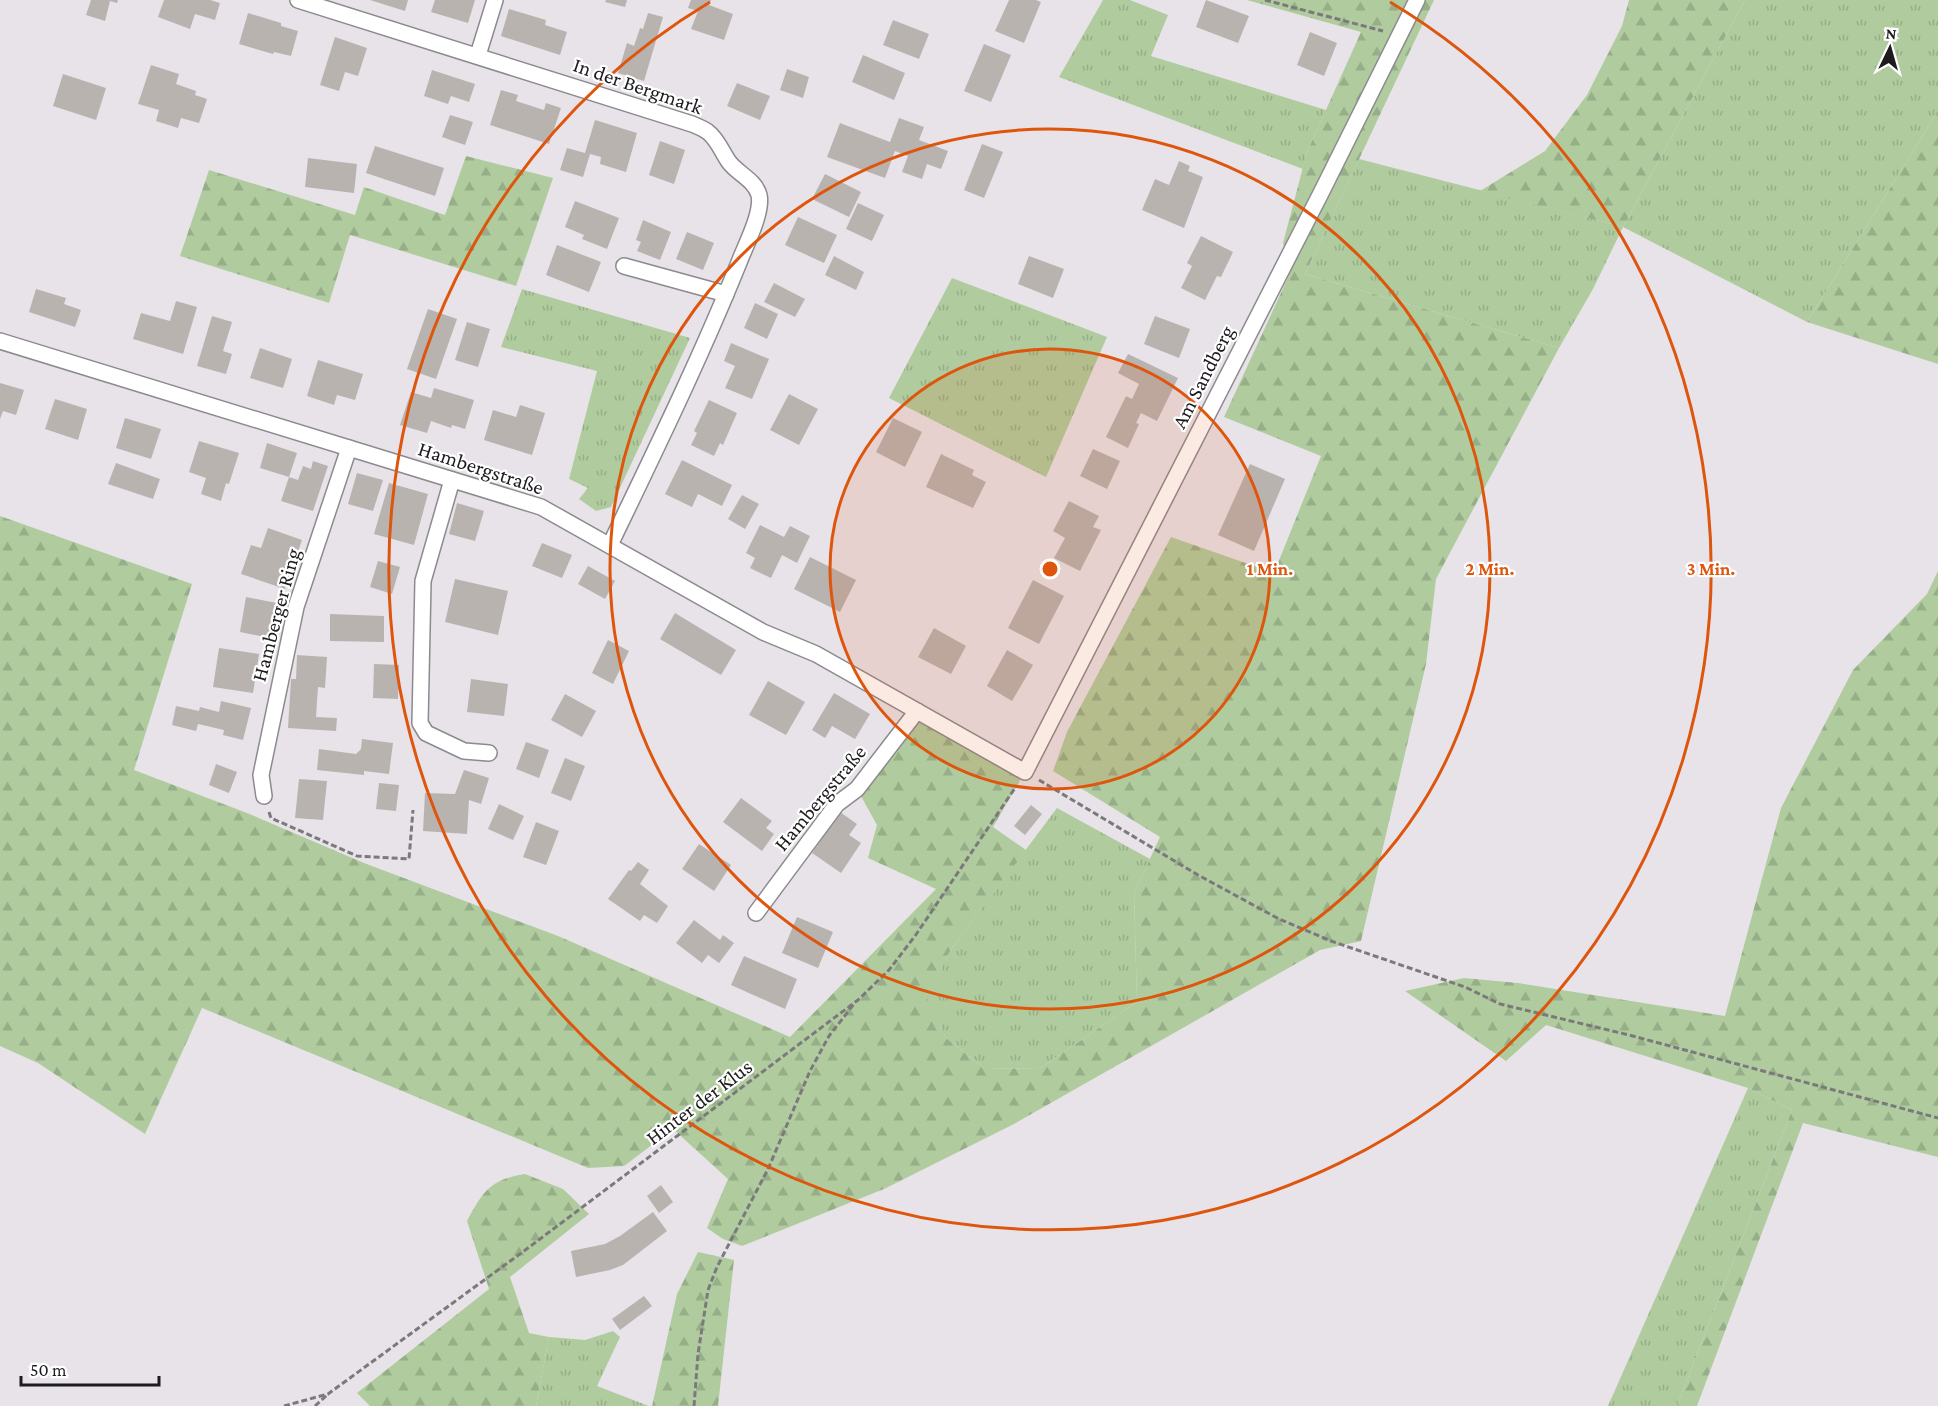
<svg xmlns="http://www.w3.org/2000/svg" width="1938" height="1406" font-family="'Crimson Pro',serif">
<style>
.grass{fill:url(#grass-tufts)}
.forest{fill:url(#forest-firs)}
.building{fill:#b9b3b0}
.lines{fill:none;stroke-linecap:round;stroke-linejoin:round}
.street-casing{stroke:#8d8a8f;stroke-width:18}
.path{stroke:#7b797c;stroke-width:3;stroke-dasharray:6 3;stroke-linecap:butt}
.street{stroke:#fff;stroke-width:15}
.ring{fill:none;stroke:#de560d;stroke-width:3}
.labels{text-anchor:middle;stroke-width:4.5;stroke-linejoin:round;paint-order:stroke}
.street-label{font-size:21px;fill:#1d1b1d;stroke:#fff}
.centre{fill:#de560d;stroke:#fff;stroke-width:3}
.ring-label{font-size:18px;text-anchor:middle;font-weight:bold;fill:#de560d;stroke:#fff;stroke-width:4.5;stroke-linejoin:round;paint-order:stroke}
</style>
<defs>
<pattern id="grass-tufts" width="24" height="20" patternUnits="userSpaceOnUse" patternTransform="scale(1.5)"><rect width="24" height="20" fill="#b0cc9e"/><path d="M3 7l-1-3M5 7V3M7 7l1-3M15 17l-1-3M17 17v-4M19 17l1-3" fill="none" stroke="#97af88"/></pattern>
<pattern id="forest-firs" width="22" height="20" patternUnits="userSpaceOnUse" patternTransform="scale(1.5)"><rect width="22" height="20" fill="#b0cc9e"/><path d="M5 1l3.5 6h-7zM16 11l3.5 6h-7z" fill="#97af88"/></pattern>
</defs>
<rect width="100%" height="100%" fill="#e7e3e9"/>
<g class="grass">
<path d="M1103,0H1130L1168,15L1151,56L1326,110L1307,152L1303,169L1059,77Z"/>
<path d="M1745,0H1938V111L1807,322L1623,227L1593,289L1559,348L1305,274L1359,159L1623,227Z"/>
<path d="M952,278L1107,337L1046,477L889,398Z"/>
<path d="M522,289L690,338L611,507L596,511L579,499L588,488L569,479L597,371L501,347Z"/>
<path d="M1057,808L1150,859L1134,893L1137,1002L1039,1069L984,1068L946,1038L926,998L950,951Z"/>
<path d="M1748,1088L1792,1110L1677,1406H1608Z"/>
<path d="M613,1331L620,1337L597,1386L649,1406H536L549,1337L585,1340Z"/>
</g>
<g class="forest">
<path d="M1247,0H1434L1305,274L1559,348L1436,579L1426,664L1361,941L1320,950L1014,1124L884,1189L742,1246L723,1239L707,1228L728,1179L673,1129L624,1166L588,1168L202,1008L145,1134L38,1063L0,1046V516L192,584L134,770L247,813L364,863L558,936L790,1037L936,889L868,858L877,825L857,789L917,711L1025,772L993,827L1026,850L950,951L927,998L946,1038L984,1068L1039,1069L1137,1002L1134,893L1160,837L1053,771L1067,732L1171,537L1274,573L1321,456L1224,417L1291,271L1283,243L1307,152L1361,32Z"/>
<path d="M1629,0H1745L1623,227L1480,191L1545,151L1587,95L1622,26Z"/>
<path d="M1938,111V364L1807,322Z"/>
<path d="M466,156L553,178L516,286L350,235L329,303L180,256L209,170L355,215L364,187L445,215Z"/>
<path d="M1938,571V1157L1803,1123L1697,1406H1677L1792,1110L1748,1088L1546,1025L1506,1061L1405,991L1464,978L1518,983L1725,1016L1781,808L1853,670L1927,594Z"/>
<path d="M525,1174L563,1189L589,1214L510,1277L529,1333L549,1337L536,1406H370L357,1393L489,1289L467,1221C483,1192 489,1180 525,1174Z"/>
<path d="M698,1252L734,1260L718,1406H652L677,1294Z"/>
</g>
<g class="building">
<path d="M91,0H118L117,3L110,1L105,21L86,15Z"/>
<path d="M164,0H210L220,3L215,20L195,14L190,29L158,17Z"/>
<path d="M370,0H408L405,11Z"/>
<path d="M435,0H475L468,23L431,12Z"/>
<path d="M606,0H627L625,7L605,2Z"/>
<path d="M691,0H711L709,5L733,14L724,40L691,29L698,11L688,8Z"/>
<path d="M1009,0H1036L1041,2L1024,43L995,31Z"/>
<path d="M1206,0L1249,16L1238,43L1196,27Z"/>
<path d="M509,9L546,20L545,25L567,32L560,55L501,36Z"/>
<path d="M248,13L281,23V26L298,31L291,56L274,52L273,54L239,44Z"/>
<path d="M648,13L663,17L644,81L618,73L627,43L634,46L640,28L643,29Z"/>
<path d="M893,20L929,34L919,59L883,45Z"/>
<path d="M1310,32L1337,43L1324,76L1297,65Z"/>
<path d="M335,37L367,48L358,76L345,72L339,91L320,85Z"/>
<path d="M984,44L1011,55L991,102L964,91Z"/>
<path d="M863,55L905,73L894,100L852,82Z"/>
<path d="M151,65L179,74L176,84L196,91L195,95L207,99L199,123L181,118L178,128L156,121L159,110L138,104Z"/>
<path d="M787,69L809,77L803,98L780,90Z"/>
<path d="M432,70L475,84L469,102L451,96L448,104L424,96Z"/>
<path d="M63,74L106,88L96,120L53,106Z"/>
<path d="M737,83L770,96L760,120L727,106Z"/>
<path d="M501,90L518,95L516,101L544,110L546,103L561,108L549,144L490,125Z"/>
<path d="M450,115L473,122L465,145L442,137Z"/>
<path d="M899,118L924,127L919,140L948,151L941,169L927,164L922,179L902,172L908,156L895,151L885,178L827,157L840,123L890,142Z"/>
<path d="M595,120L637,133L626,172L600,164L601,157L590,154L583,177L560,170L567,148L585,153Z"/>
<path d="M660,141L685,150L674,184L649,175Z"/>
<path d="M982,144L1003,152L984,198L964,190Z"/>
<path d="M375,146L444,168L435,196L366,173Z"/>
<path d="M308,158L357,164L354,193L305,187Z"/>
<path d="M1179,161L1190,166L1188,171L1203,177L1184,228L1142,210L1155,179L1169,185Z"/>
<path d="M825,174L861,192L849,217L812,199Z"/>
<path d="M575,201L619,218L607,249L582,239L584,235L565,227Z"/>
<path d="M858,203L884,215L872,241L846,229Z"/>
<path d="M798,217L837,235L824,263L785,245Z"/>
<path d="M643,220L671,232L660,260L637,251L641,242L636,240Z"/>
<path d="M687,232L714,243L703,270L676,259Z"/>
<path d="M1201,236L1233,252L1221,277L1217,276L1205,300L1181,288L1192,266L1187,263Z"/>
<path d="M557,245L601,262L589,292L546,275Z"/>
<path d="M834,256L864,272L856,290L825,275Z"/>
<path d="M1029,256L1064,269L1053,298L1018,284Z"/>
<path d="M774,283L805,299L795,317L764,302Z"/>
<path d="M36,289L66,298L64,304L81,310L75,327L29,312Z"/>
<path d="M176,301L197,307L183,354L133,339L141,313L170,321Z"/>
<path d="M755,303L778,314L767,339L744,328Z"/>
<path d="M428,309L457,319L436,379L407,369Z"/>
<path d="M212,316L232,322L223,351L232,354L226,374L197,366Z"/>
<path d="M1155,316L1190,329L1179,358L1144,344Z"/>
<path d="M467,322L490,329L478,367L455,360Z"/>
<path d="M731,343L769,359L752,399L725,388L735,366L724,361Z"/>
<path d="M260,348L292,359L283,388L250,378Z"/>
<path d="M1128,354L1178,378L1157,421L1141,413L1136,423L1139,424L1128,448L1106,437L1126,396L1132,399L1139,384L1118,373Z"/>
<path d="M318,360L363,374L355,400L337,395L334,405L307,396Z"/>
<path d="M0,383L24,390L16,415L3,411L0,419Z"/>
<path d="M434,388L474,400L465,429L452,425L451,428L431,421L427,433L400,425L411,392L431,398Z"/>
<path d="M789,394L818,409L799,445L770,430Z"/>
<path d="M55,399L87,409L78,440L45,429Z"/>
<path d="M709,400L737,413L723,445L720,443L714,456L691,445L697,433L694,431Z"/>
<path d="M520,405L545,413L532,455L484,440L493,410L516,417Z"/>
<path d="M125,418L161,429L151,459L116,448Z"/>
<path d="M893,418L922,432L905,467L876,452Z"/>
<path d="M199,441L239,453L229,484L226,483L221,501L201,494L206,478L189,472Z"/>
<path d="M267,443L297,453L289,477L260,468Z"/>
<path d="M1093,449L1120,461L1107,489L1080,476Z"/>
<path d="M941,454L974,470L972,475L986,482L973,508L926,487Z"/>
<path d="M682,460L732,485L722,506L698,494L692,507L665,494Z"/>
<path d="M313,461L328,466L313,511L281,501L289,477L298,480L303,466L311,469Z"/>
<path d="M116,463L160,479L153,499L108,484Z"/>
<path d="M1250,464L1285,479L1254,551L1218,535Z"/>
<path d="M357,473L383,480L373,511L348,504Z"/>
<path d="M389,483L428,494L414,545L374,534Z"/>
<path d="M742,495L759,504L745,529L728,519Z"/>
<path d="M1069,501L1099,516L1093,527L1101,530L1080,571L1054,558L1065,538L1053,531Z"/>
<path d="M457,503L484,511L475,541L449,534Z"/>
<path d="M760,525L784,537L790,526L810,536L797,563L782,555L771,578L750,568L755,558L746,553Z"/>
<path d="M268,528L302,540L285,589L241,574L251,545L261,548Z"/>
<path d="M542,543L572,555L562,578L532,566Z"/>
<path d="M810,557L856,580L840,612L794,589Z"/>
<path d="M378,561L400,567L392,594L370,587Z"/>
<path d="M588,566L615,581L605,599L578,584Z"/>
<path d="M455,579L508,591L498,635L445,622Z"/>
<path d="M1033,580L1064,596L1039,644L1008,628Z"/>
<path d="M246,597L277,603L270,638L240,632Z"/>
<path d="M675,613L736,650L721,675L660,639Z"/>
<path d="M330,614L384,616V642L330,641Z"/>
<path d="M934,628L966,646L951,674L918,657Z"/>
<path d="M608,640L629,651L613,684L592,673Z"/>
<path d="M219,648L259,654L253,693L213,687Z"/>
<path d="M1007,650L1033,665L1012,701L987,686Z"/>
<path d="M297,655L327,657L325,688L318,687L316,717L337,718L336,731L288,728L291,679H296Z"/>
<path d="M374,664L399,665L398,699L373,698Z"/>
<path d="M471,679L508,684L504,716L467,712Z"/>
<path d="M768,681L805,702L786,735L749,715Z"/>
<path d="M834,693L870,714L855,739L832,726L825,738L812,730Z"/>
<path d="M565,694L596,711L582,737L551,720Z"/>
<path d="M221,701L251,708L243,740L223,735L224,730L198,724L196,731L172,725L176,706L199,711L200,707L219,712Z"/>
<path d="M362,739L393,743L389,774L364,771V775L317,770L319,749L356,754L361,749Z"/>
<path d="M526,742L549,750L539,778L516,769Z"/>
<path d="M565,758L585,766L571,801L551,793Z"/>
<path d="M216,764L237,772L229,793L209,785Z"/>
<path d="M464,770L489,778L481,804L469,800L467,834L423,831L425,793L455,794Z"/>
<path d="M299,779L327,781L323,820L295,818Z"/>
<path d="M379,783L399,785L396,811L376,809Z"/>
<path d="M741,798L772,821L766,828L774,834L762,851L723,822Z"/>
<path d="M499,804L524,816L513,840L488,829Z"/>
<path d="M1031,805L1042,814L1025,835L1014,826Z"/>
<path d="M840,812L857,824L849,835L861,843L841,873L812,853Z"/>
<path d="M536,822L559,831L546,865L523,857Z"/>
<path d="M699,844L731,865L714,891L682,869Z"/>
<path d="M638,862L649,870L640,884L668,906L657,923L644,915L640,921L608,899L629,870L631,871Z"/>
<path d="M797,917L833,932L818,968L782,953Z"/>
<path d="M694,920L720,940L723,935L734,943L719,963L708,955L702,963L676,943Z"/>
<path d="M744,956L797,979L785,1009L731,985Z"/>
<path d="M661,1185L673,1202L659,1213L647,1196Z"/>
<path d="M653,1212L667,1231L623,1265L610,1270L576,1277L571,1251L605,1244L620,1236Z"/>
<path d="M644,1296L652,1306L620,1330L612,1319Z"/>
</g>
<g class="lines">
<defs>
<g id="street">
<path d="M298,0L692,124C697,126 704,129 708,132C718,140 722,152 729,162C738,174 755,180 759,195C763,212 746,244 740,260C701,357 655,451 610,545"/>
<path d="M478,55L495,0"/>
<path d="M624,266L726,294"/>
<path d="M0,341L541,507L763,632L816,654L1025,772L1322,191L1417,0"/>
<path d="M452,480L423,581L420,723L426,733L464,751L489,753"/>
<path d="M264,796L261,775L296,607L349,448"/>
<path d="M756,913L837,804L857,789L917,711"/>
</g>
</defs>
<use href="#street" class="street-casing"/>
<g class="path">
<path d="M1265,0L1383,31"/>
<path d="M1039,780L1198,875L1279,919L1331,941L1465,987L1500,1004L1629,1035L1938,1118"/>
<path d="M269,812L271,818L357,856L409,859L413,810"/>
<path d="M284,1406L328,1394L524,1251L858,1000L889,970L915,936L1017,785"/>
<path d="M315,1406L327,1395"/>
<path d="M694,1406L698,1354L708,1290L717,1267L768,1169L810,1071L829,1036L854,1004"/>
</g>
<use href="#street" class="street"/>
</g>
<circle cx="1050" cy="569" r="220" fill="#de560d" fill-opacity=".12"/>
<g class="ring">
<circle cx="1050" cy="569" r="220"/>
<circle cx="1050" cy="569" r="440"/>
<path d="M1390 2A661 661 0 1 1 710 2"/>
</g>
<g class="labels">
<g class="street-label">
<text transform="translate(638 86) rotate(19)" y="7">In der Bergmark</text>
<text transform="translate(1203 377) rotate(-63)" y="7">Am Sandberg</text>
<text transform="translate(481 468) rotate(18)" y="7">Hambergstraße</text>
<text transform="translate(276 615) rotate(-75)" y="7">Hamberger Ring</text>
<text transform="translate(820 798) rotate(-50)" y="7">Hambergstraße</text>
<text transform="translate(699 1102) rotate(-37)" y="7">Hinter der Klus</text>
</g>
</g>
<circle cx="1050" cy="569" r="9" class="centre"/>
<g class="ring-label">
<text x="1270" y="575">1 Min.</text>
<text x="1490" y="575">2 Min.</text>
<text x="1711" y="575">3 Min.</text>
</g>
<g transform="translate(1890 48) rotate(5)" stroke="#ffffff" stroke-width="4.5" paint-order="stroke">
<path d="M0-4.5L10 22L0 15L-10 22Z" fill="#1d1b1d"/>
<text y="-9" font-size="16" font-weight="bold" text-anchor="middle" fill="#1d1b1d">N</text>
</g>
<path d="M21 1376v9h138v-9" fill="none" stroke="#1d1b1d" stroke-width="3"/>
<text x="30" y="1376" font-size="18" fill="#1d1b1d" stroke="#ffffff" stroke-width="4.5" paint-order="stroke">50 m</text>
</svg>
